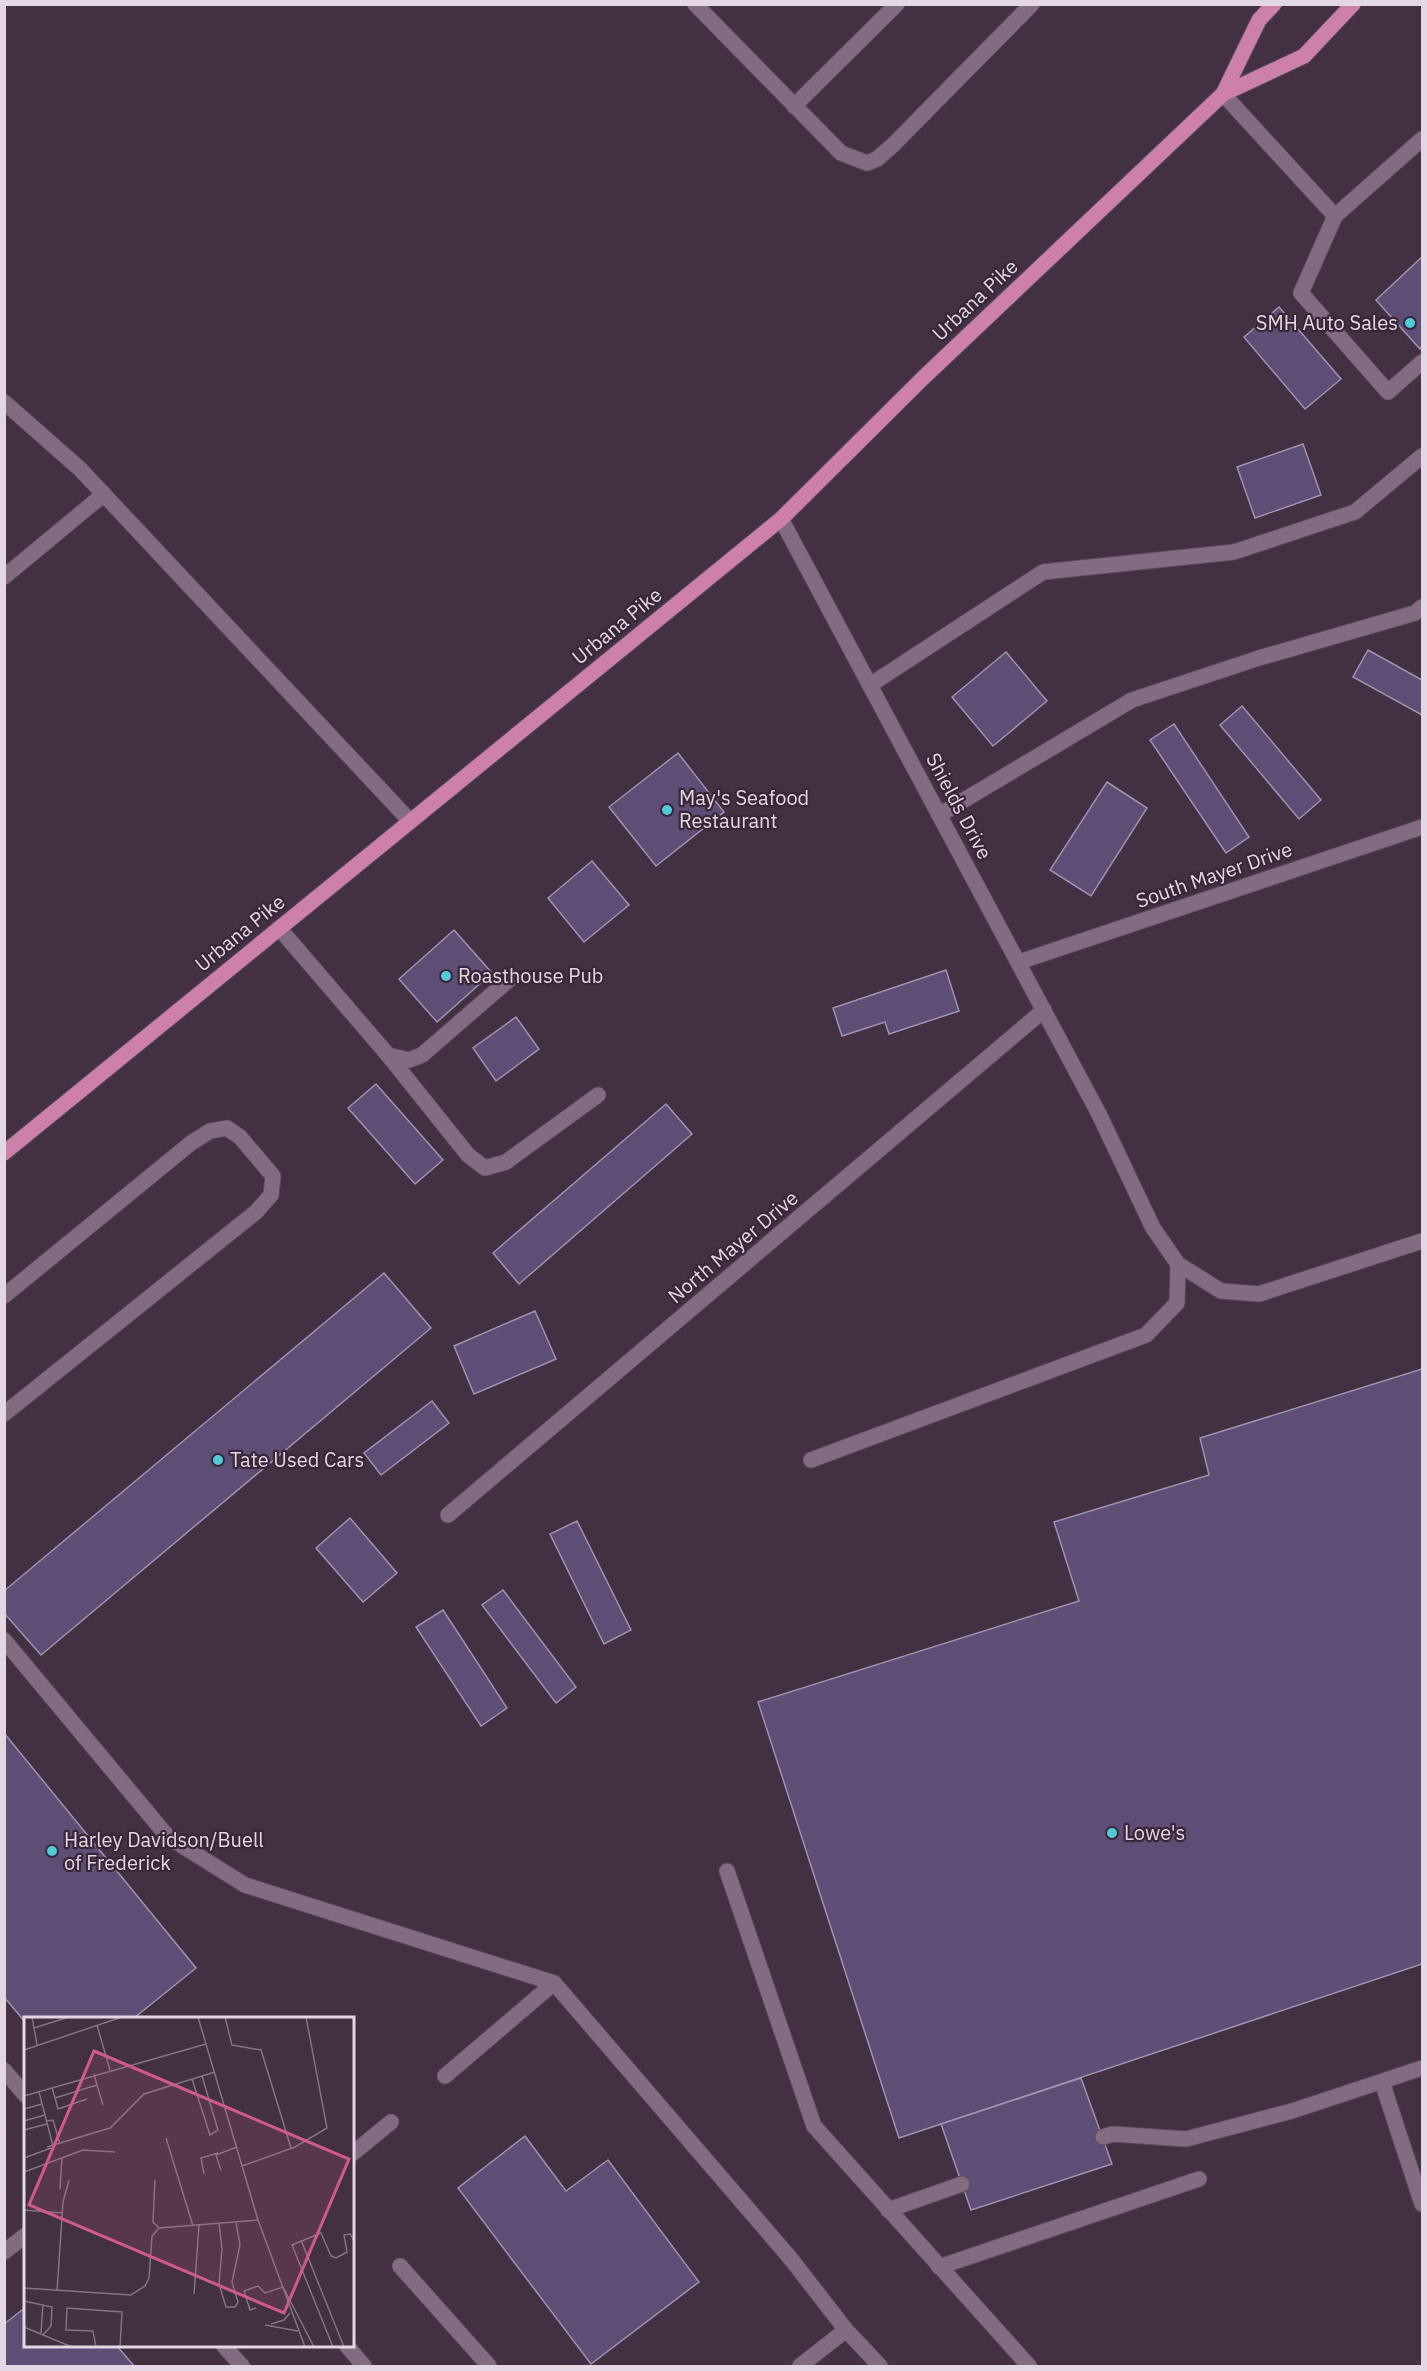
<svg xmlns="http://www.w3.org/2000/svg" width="1427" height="2371" font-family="'IBM Plex Sans',sans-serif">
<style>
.building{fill:#5e4e75;stroke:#9d93af;stroke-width:1.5}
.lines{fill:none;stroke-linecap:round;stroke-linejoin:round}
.service-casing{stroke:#5d4d5d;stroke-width:17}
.minor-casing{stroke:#5d4d5d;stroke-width:17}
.primary-casing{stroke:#5d4d5d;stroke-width:17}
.service{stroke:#836c82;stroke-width:15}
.minor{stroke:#836c82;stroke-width:15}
.primary{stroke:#cd81aa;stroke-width:15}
.poi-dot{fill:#52cbd8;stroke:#392639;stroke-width:2}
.labels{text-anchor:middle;stroke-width:4.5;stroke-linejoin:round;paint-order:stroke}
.street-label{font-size:20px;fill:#e3d7e3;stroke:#392639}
.poi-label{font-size:20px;fill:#e3d7e3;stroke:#392639;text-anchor:start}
.inset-road{fill:none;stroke:#837383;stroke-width:1.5}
.view{fill:#ce5b8b;fill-opacity:0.15;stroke:#ce5b8b;stroke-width:3}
.inset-edge{fill:none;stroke:#e3d7e3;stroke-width:3}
</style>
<rect width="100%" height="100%" fill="#433043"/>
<g class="building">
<path d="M1422,257V346L1420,349L1376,300Z"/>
<path d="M1279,307L1341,379L1305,409L1244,337Z"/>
<path d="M1303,444L1321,495L1255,518L1237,467Z"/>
<path d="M1368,650L1422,680V715L1353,677Z"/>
<path d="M1006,652L1047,701L993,746L952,697Z"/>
<path d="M1242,706L1321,800L1299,819L1220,725Z"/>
<path d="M1174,724L1249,837L1226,853L1150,740Z"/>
<path d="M678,753L724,812L656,866L609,807Z"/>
<path d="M1107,782L1147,808L1091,896L1050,870Z"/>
<path d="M592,861L629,905L584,942L548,898Z"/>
<path d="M454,930L492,973L437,1022L399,979Z"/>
<path d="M946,970L959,1011L889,1034L885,1022L842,1036L833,1008Z"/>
<path d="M516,1017L539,1049L496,1081L473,1048Z"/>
<path d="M376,1084L443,1160L415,1184L348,1108Z"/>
<path d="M666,1104L692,1134L519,1284L493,1253Z"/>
<path d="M384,1273L431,1328L41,1655L4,1613V1591Z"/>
<path d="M535,1311L556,1359L474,1394L454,1346Z"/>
<path d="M1422,1369V1964L899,2138L758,1702L1079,1601L1054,1522L1209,1475L1200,1438Z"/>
<path d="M432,1401L449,1423L381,1475L364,1453Z"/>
<path d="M350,1518L397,1573L363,1602L316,1548Z"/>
<path d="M577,1521L631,1630L604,1644L550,1534Z"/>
<path d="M503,1590L576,1687L556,1703L482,1605Z"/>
<path d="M443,1610L507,1708L481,1726L416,1627Z"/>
<path d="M4,1733L196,1968L134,2018H26V2023L4,1997Z"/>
<path d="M1081,2078L1112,2164L971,2210L941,2124Z"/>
<path d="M525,2136L566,2191L608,2160L699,2282L591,2364L458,2188Z"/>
<path d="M26,2307V2346H117L134,2366H4V2324Z"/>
</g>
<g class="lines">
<defs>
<g id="service">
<path d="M695,4L841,153L867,163L877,159L893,145L1032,4"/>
<path d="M1223,94L1335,216L1301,293L1388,392L1422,362"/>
<path d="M794,106L897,4"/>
<path d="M1335,216L1422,139"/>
<path d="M4,402L80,469L410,821"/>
<path d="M4,577L104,494"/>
<path d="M870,685L1043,572L1234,552L1355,512L1422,456"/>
<path d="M939,815L1132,700L1259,658L1415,613L1422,607"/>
<path d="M279,928L388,1055L409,1060L422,1055L512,977"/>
<path d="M388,1055L468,1155L485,1168L506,1162L598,1095"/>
<path d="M1099,1114L1153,1228L1178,1264L1221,1291L1259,1294L1422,1241"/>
<path d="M4,1296L191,1143L210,1131L227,1128L240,1137L273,1176L271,1195L256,1212L4,1414"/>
<path d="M811,1460L1146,1335L1177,1303L1178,1264"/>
<path d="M4,1640L168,1837L245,1885L554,1983L791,2259L846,2330L880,2366"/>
<path d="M727,1871L814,2126L1029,2366"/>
<path d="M4,2070L26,2096"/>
<path d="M445,2076L554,1983"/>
<path d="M1382,2082L1422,2204"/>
<path d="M1103,2137L1113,2134L1186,2139L1292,2111L1422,2068"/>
<path d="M352,2154L391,2122"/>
<path d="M888,2210L962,2184"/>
<path d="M4,2252L26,2235"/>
<path d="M400,2266L489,2366"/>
<path d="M939,2267L1199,2179"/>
<path d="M224,2346L242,2366"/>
<path d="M347,2346L364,2366"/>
<path d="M800,2366L846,2330"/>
</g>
<g id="minor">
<path d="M781,519L1099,1114"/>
<path d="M1019,962L1422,827"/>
<path d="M448,1515L1044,1010"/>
</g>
<g id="primary">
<path d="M1223,94L1259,20L1274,4"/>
<path d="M4,1153L781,519L923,378L1223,94L1304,56L1353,4"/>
</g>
</defs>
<use href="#service" class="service-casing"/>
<use href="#minor" class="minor-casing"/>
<use href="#primary" class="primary-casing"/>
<use href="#service" class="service"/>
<use href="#minor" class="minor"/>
<use href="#primary" class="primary"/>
</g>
<g class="poi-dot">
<circle cx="1410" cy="323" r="6"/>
<circle cx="667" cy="810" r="6"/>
<circle cx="446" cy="976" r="6"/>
<circle cx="218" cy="1460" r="6"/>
<circle cx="1112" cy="1833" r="6"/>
<circle cx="52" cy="1851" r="6"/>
</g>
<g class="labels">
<g class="street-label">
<text transform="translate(975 300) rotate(-43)" y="7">Urbana Pike</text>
<text transform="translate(617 626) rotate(-39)" y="7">Urbana Pike</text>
<text transform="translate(959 806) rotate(62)" y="7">Shields Drive</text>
<text transform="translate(1214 875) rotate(-19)" y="7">South Mayer Drive</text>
<text transform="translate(240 933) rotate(-39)" y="7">Urbana Pike</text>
<text transform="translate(733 1247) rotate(-40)" y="7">North Mayer Drive</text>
</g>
<g class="poi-label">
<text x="1398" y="330" text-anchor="end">SMH Auto Sales</text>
<text x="679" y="805">May's Seafood<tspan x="679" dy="23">Restaurant</tspan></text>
<text x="458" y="983">Roasthouse Pub</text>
<text x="230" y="1467">Tate Used Cars</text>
<text x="1124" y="1840">Lowe's</text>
<text x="64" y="1847">Harley Davidson/Buell<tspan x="64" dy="23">of Frederick</tspan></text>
</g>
</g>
<g transform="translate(24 2017)">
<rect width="330" height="330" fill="#433043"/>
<path class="inset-road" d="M8,0L13,28M174,0L234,203L281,330M201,0L208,28L237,33L267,131M73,8L86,53M10,11L45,0M0,33L98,0M168,62L186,118L194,113L178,59M73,68L79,88M28,70L31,81L73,68L70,57M15,75L29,129M0,79L182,27M31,81L34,92L63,82M0,92L18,87M0,104L21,98M23,104L29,103L36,127M0,113L23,107M142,121L169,209M23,130L86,111L120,77L191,55M0,141L27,131M218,149L271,130L303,111L282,0M197,153L192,138L213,130M0,155L59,133L91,135M180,157L177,141L194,136M131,163L129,205L135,211M36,172L38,140M0,193L38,196M195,206L198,232L195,267L202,290H211L214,285L208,265L216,228L212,205M277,223L320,330M259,270L290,330M0,271L107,278L121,269L125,261L128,219L135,211L234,203M33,274L39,185L45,163M170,277L175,208M0,284L28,290L27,309L19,318M232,291L226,293L220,274L234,269L241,276L259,270M247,307L260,303L266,296M241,308L274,314M0,310L48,330M17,316L19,287M72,330L69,314L42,313L43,291L98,295L96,330M309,330L268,228L297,216L307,239L312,241L323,235L320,218L326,217L330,223"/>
<path class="view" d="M70,34L325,142L260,296L5,188Z"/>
<rect width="330" height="330" class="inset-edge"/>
</g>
<rect width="1427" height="2371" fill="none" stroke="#e3d7e3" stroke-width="12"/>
</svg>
